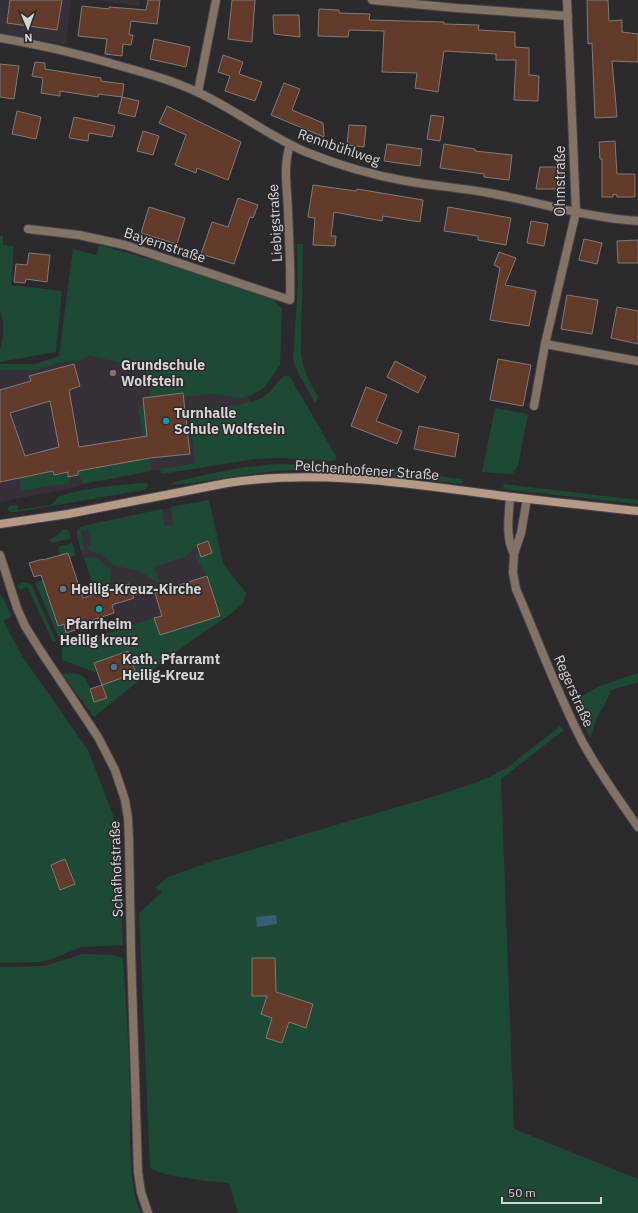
<svg xmlns="http://www.w3.org/2000/svg" width="638" height="1213" font-family="'IBM Plex Sans',sans-serif">
<style>
.built{fill:#373039}
.green{fill:#1e4935;fill-rule:evenodd}
.water{fill:#345d76}
.building{fill:#613a29;stroke:#7f7976;fill-rule:evenodd}
.lines{fill:none;stroke-linecap:round;stroke-linejoin:round}
.minor-casing{stroke:#484549;stroke-width:10}
.secondary-casing{stroke:#484549;stroke-width:10}
.minor{stroke:#837266;stroke-width:8}
.secondary{stroke:#b59a87;stroke-width:8}
.education-dot{fill:#8d6e63;stroke:#2d2a2e;stroke-width:1.5}
.culture-dot{fill:#0f9aa8;stroke:#2d2a2e;stroke-width:1.5}
.worship-dot{fill:#6b7280;stroke:#2d2a2e;stroke-width:1.5}
.service-dot{fill:#5c6f8a;stroke:#2d2a2e;stroke-width:1.5}
.labels{text-anchor:middle;stroke-width:3;stroke-linejoin:round;paint-order:stroke}
.street-label{font-size:14px;fill:#d4d2d5;stroke:#2d2a2e}
.poi-label{font-size:14px;font-weight:bold;fill:#d4d2d5;stroke:#2d2a2e;text-anchor:start}
</style>
<rect width="100%" height="100%" fill="#2d2a2e"/>
<g class="built">
<path d="M0,0H71L66,44L0,34Z"/>
<path d="M98,0H140L139,6Z"/>
<path d="M73,249L213,394L234,397L248,396L252,402L195,463L83,484L71,488L0,502V364H36L59,356Z"/>
<path d="M209,500L223,563L229,572L246,593L245,599L243,604L233,612L167,658L121,632L107,591L94,587L81,551L77,537V530L80,527L90,524Z"/>
</g>
<g class="green">
<path d="M0,236H3V245L14,246L11,285L62,291L56,352L0,362V349L3,336V322L0,310Z"/>
<path d="M297,244H303L301,353C303,370 310,383 318,397L315,403L298,373L293,360L298,285Z"/>
<path d="M99,245L171,265L273,299L282,309L280,365L264,388L252,395L240,398L211,394L184,397L183,393L150,397V381L141,368L126,364L127,359L122,358L121,363L89,355L77,362L70,360L35,370H0V364H36L59,356L73,249L97,255Z"/>
<path d="M285,376H290L293,382L336,456V460L330,461L278,458L255,459L161,474L160,469L195,463L189,410C207,408 248,406 263,397C272,392 277,380 285,376Z"/>
<path d="M144,405L147,436L143,437L138,406Z"/>
<path d="M495,408L528,414L518,466L513,473L509,474L482,472Z"/>
<path d="M150,458L151,471L83,484L81,478H79L78,471Z"/>
<path d="M283,464L341,466L396,471L463,479L462,484C401,477 339,467 277,471C241,473 205,483 169,485L175,482C210,473 246,465 283,464Z"/>
<path d="M53,471L54,475L68,472L70,483L21,491L19,478Z"/>
<path d="M141,483H147L148,487L143,490L17,512H10L7,509L10,506L17,505L18,510L50,505C55,503 56,497 61,496C86,487 115,486 141,483Z"/>
<path d="M504,484L638,500V504L503,489Z"/>
<path d="M209,500L223,563L229,572L246,593C245,602 240,606 233,612L167,658L94,717L62,674C87,670 88,681 94,702L107,698L102,685L135,673L97,671L94,672L62,660V648L154,618L160,635L220,616L207,576L194,555L200,552L202,557L212,553L208,541L197,545L185,557L154,567L160,582L156,583L155,581L153,580L143,573L136,570L115,566L100,553L90,552L88,546L91,545L88,529L81,531L84,549L81,550L77,537V530L83,526L162,509L165,526L173,525L171,507Z"/>
<path d="M66,529L69,531L71,538L53,543L49,540L59,534L62,530Z"/>
<path d="M72,543L76,555L70,557L68,553L60,555L58,547Z"/>
<path d="M90,557L98,558L111,570L110,582L94,587L84,558Z"/>
<path d="M43,580L57,626L64,624L67,636L63,637L58,636L35,582Z"/>
<path d="M24,582L31,584L56,641L53,642L27,587L21,590L19,589L17,585Z"/>
<path d="M0,595L3,598L11,615L9,618L4,620L5,624L22,656L88,750L113,815L119,888L121,894L123,945L81,947L52,959L40,962L0,963ZM65,859L75,884L60,890L51,865Z"/>
<path d="M638,673V682L609,691L610,694L597,718L590,738L572,701L602,685Z"/>
<path d="M560,726L564,730L501,779L514,1129L638,1179V1213H238L229,1183L205,1181L167,1175L150,1168L139,913L162,892L155,888L168,877L210,862L435,796L483,780L507,768Z"/>
<path d="M83,954L114,955L123,958C126,1003 129,1048 130,1092C131,1126 126,1183 141,1213H0V967L44,966Z"/>
</g>
<path class="water" d="M276,915L277,924L257,927L256,917Z"/>
<g class="building">
<path d="M10,0H62L57,30L7,23Z"/>
<path d="M148,0H160L157,24L131,21L129,35H133L131,45L123,44L122,56L105,54L107,39L78,36L82,6L109,9V7L146,10Z"/>
<path d="M232,0H255L252,42L228,39Z"/>
<path d="M587,0H608L609,21L622,20V32L638,34V62L612,61L617,117L595,118L592,43L588,44Z"/>
<path d="M319,9L339,10V13L370,14L369,20L444,22V24L479,25L478,30L515,32V47L529,48V75L539,76L538,101L514,100L516,60H496V54L444,51L438,92L415,88L417,73L382,72L384,31L349,30L348,37L318,36Z"/>
<path d="M273,15H299L300,37L274,34Z"/>
<path d="M154,39L190,47L186,67L150,59Z"/>
<path d="M223,55L243,62L239,74L262,82L255,101L225,91L230,76L218,72Z"/>
<path d="M35,62L45,63V69L101,78V81L124,84L122,97L99,94L98,97L60,91V96L41,93L43,78L32,76Z"/>
<path d="M0,64L19,66L14,99L0,97Z"/>
<path d="M284,83L300,89L292,110L323,123L324,137L271,115Z"/>
<path d="M122,97L139,101L135,117L118,113Z"/>
<path d="M167,106L241,142L228,180L197,168L196,173L175,165L186,135L159,123Z"/>
<path d="M17,111L41,117L36,139L12,134Z"/>
<path d="M431,115L444,117L440,141L427,139Z"/>
<path d="M74,117L115,126L112,137L89,133L88,141L69,138Z"/>
<path d="M349,125L366,126L364,147L347,145Z"/>
<path d="M143,131L159,136L153,155L137,151Z"/>
<path d="M615,141L617,174H635V197H617V195L613,194V197H602V159H600L599,142Z"/>
<path d="M387,144L422,149L420,166L384,161Z"/>
<path d="M444,144L475,149V151L512,155L509,180L484,177V174L440,168Z"/>
<path d="M540,167H562V189H536Z"/>
<path d="M313,185L356,191L357,189L423,200L420,222L383,216L382,221L334,212L331,236H336L335,246L313,245L315,218L308,217Z"/>
<path d="M238,198L258,205L253,218L250,217L234,264L201,254L212,222L228,227Z"/>
<path d="M149,207L185,218L177,244L141,233Z"/>
<path d="M448,207L511,218L506,245L478,240V236L444,231Z"/>
<path d="M531,221L548,224L544,246L527,243Z"/>
<path d="M584,239L602,243L597,264L579,260Z"/>
<path d="M638,240V263H618L617,241Z"/>
<path d="M499,252L516,258L505,285L536,291L529,326L490,320L500,268L494,265Z"/>
<path d="M29,253L50,255L47,282L26,279L25,283L14,282L16,264L27,265Z"/>
<path d="M567,295L598,300L592,334L561,329Z"/>
<path d="M617,307L638,311V344L611,338Z"/>
<path d="M498,359L531,365L523,406L490,400Z"/>
<path d="M395,361L426,377L418,393L387,377Z"/>
<path d="M74,364L80,386L69,390L79,447L147,436L143,398L183,393L190,454L150,458L78,471V475L68,477V472L54,475L53,471L0,482V390L31,381L29,376ZM50,401L59,447L25,456L10,413Z"/>
<path d="M366,387L387,395L376,421L402,431L397,444L351,426Z"/>
<path d="M419,426L459,434L455,457L414,449Z"/>
<path d="M208,541L212,553L201,557L197,545Z"/>
<path d="M68,553L83,598L129,584L134,598L112,605L114,613L90,621L91,625L66,633L64,624L58,626L41,575L34,577L29,563L43,559V560Z"/>
<path d="M207,576L220,616L160,635L154,618L162,616L155,593Z"/>
<path d="M128,651L136,673L102,685L94,663Z"/>
<path d="M102,685L107,698L94,702L90,689Z"/>
<path d="M65,859L75,884L60,890L51,865Z"/>
<path d="M252,958H275L276,992L313,1004L306,1028L289,1022L282,1043L266,1038L272,1018L261,1014L267,996H252Z"/>
</g>
<g class="lines">
<defs>
<g id="minor">
<path d="M372,0L456,8L568,16"/>
<path d="M0,38C42,45 83,55 124,67C149,74 174,81 197,92C235,109 268,136 306,152C338,165 372,175 406,181C434,186 462,188 489,193C539,202 588,218 638,221"/>
<path d="M198,92L216,0"/>
<path d="M28,229L79,235L125,245L290,300C291,269 289,240 288,210C287,188 283,166 290,145"/>
<path d="M545,344L638,361"/>
<path d="M534,406L545,344L576,212L567,0"/>
<path d="M510,497C509,515 505,537 514,554"/>
<path d="M527,499L521,533L514,554L513,573L516,589C538,640 557,693 583,743C599,772 619,800 638,827"/>
<path d="M0,555L17,608L25,626L40,650L98,737L115,770L125,800L128,818L129,840L131,951L138,1172L141,1192L148,1213"/>
</g>
<path id="secondary" d="M0,524L68,514L227,483C317,469 407,483 496,495C543,501 591,506 638,511"/>
</defs>
<use href="#minor" class="minor-casing"/>
<use href="#secondary" class="secondary-casing"/>
<use href="#minor" class="minor"/>
<use href="#secondary" class="secondary"/>
</g>
<circle class="education-dot" cx="113" cy="373" r="4"/>
<g class="culture-dot">
<circle cx="166" cy="421" r="4"/>
<circle cx="99" cy="609" r="4"/>
</g>
<circle class="worship-dot" cx="63" cy="589" r="4"/>
<circle class="service-dot" cx="114" cy="667" r="4"/>
<g class="labels">
<g class="street-label">
<text transform="translate(339 147) rotate(19)" y="5">Rennbühlweg</text>
<text transform="translate(560 181) rotate(-90)" y="5">Ohmstraße</text>
<text transform="translate(275 223) rotate(-93)" y="5">Liebigstraße</text>
<text transform="translate(165 245) rotate(18)" y="5">Bayernstraße</text>
<text transform="translate(367 470) rotate(4)" y="5">Pelchenhofener Straße</text>
<text transform="translate(574 691) rotate(66)" y="5">Regerstraße</text>
<text transform="translate(116 869) rotate(-92)" y="5">Schafhofstraße</text>
</g>
<g class="poi-label">
<text x="121" y="370">Grundschule<tspan x="121" dy="16">Wolfstein</tspan></text>
<text x="174" y="418">Turnhalle<tspan x="174" dy="16">Schule Wolfstein</tspan></text>
<text x="71" y="594">Heilig-Kreuz-Kirche</text>
<text x="99" y="629" text-anchor="middle">Pfarrheim<tspan x="99" dy="16">Heilig kreuz</tspan></text>
<text x="122" y="664">Kath. Pfarramt<tspan x="122" dy="16">Heilig-Kreuz</tspan></text>
</g>
</g>
<g transform="translate(28 28) rotate(178)" stroke="#2d2a2e" stroke-width="3" paint-order="stroke">
<path d="M0-3L7 15L0 10L-7 15Z" fill="#d4d2d5"/>
<text y="-6" font-size="11" font-weight="bold" text-anchor="middle" fill="#d4d2d5">N</text>
</g>
<path d="M502 1197v6h99v-6" fill="none" stroke="#d4d2d5" stroke-width="2"/>
<text x="508" y="1197" font-size="12" fill="#d4d2d5" stroke="#2d2a2e" stroke-width="3" paint-order="stroke">50 m</text>
</svg>
